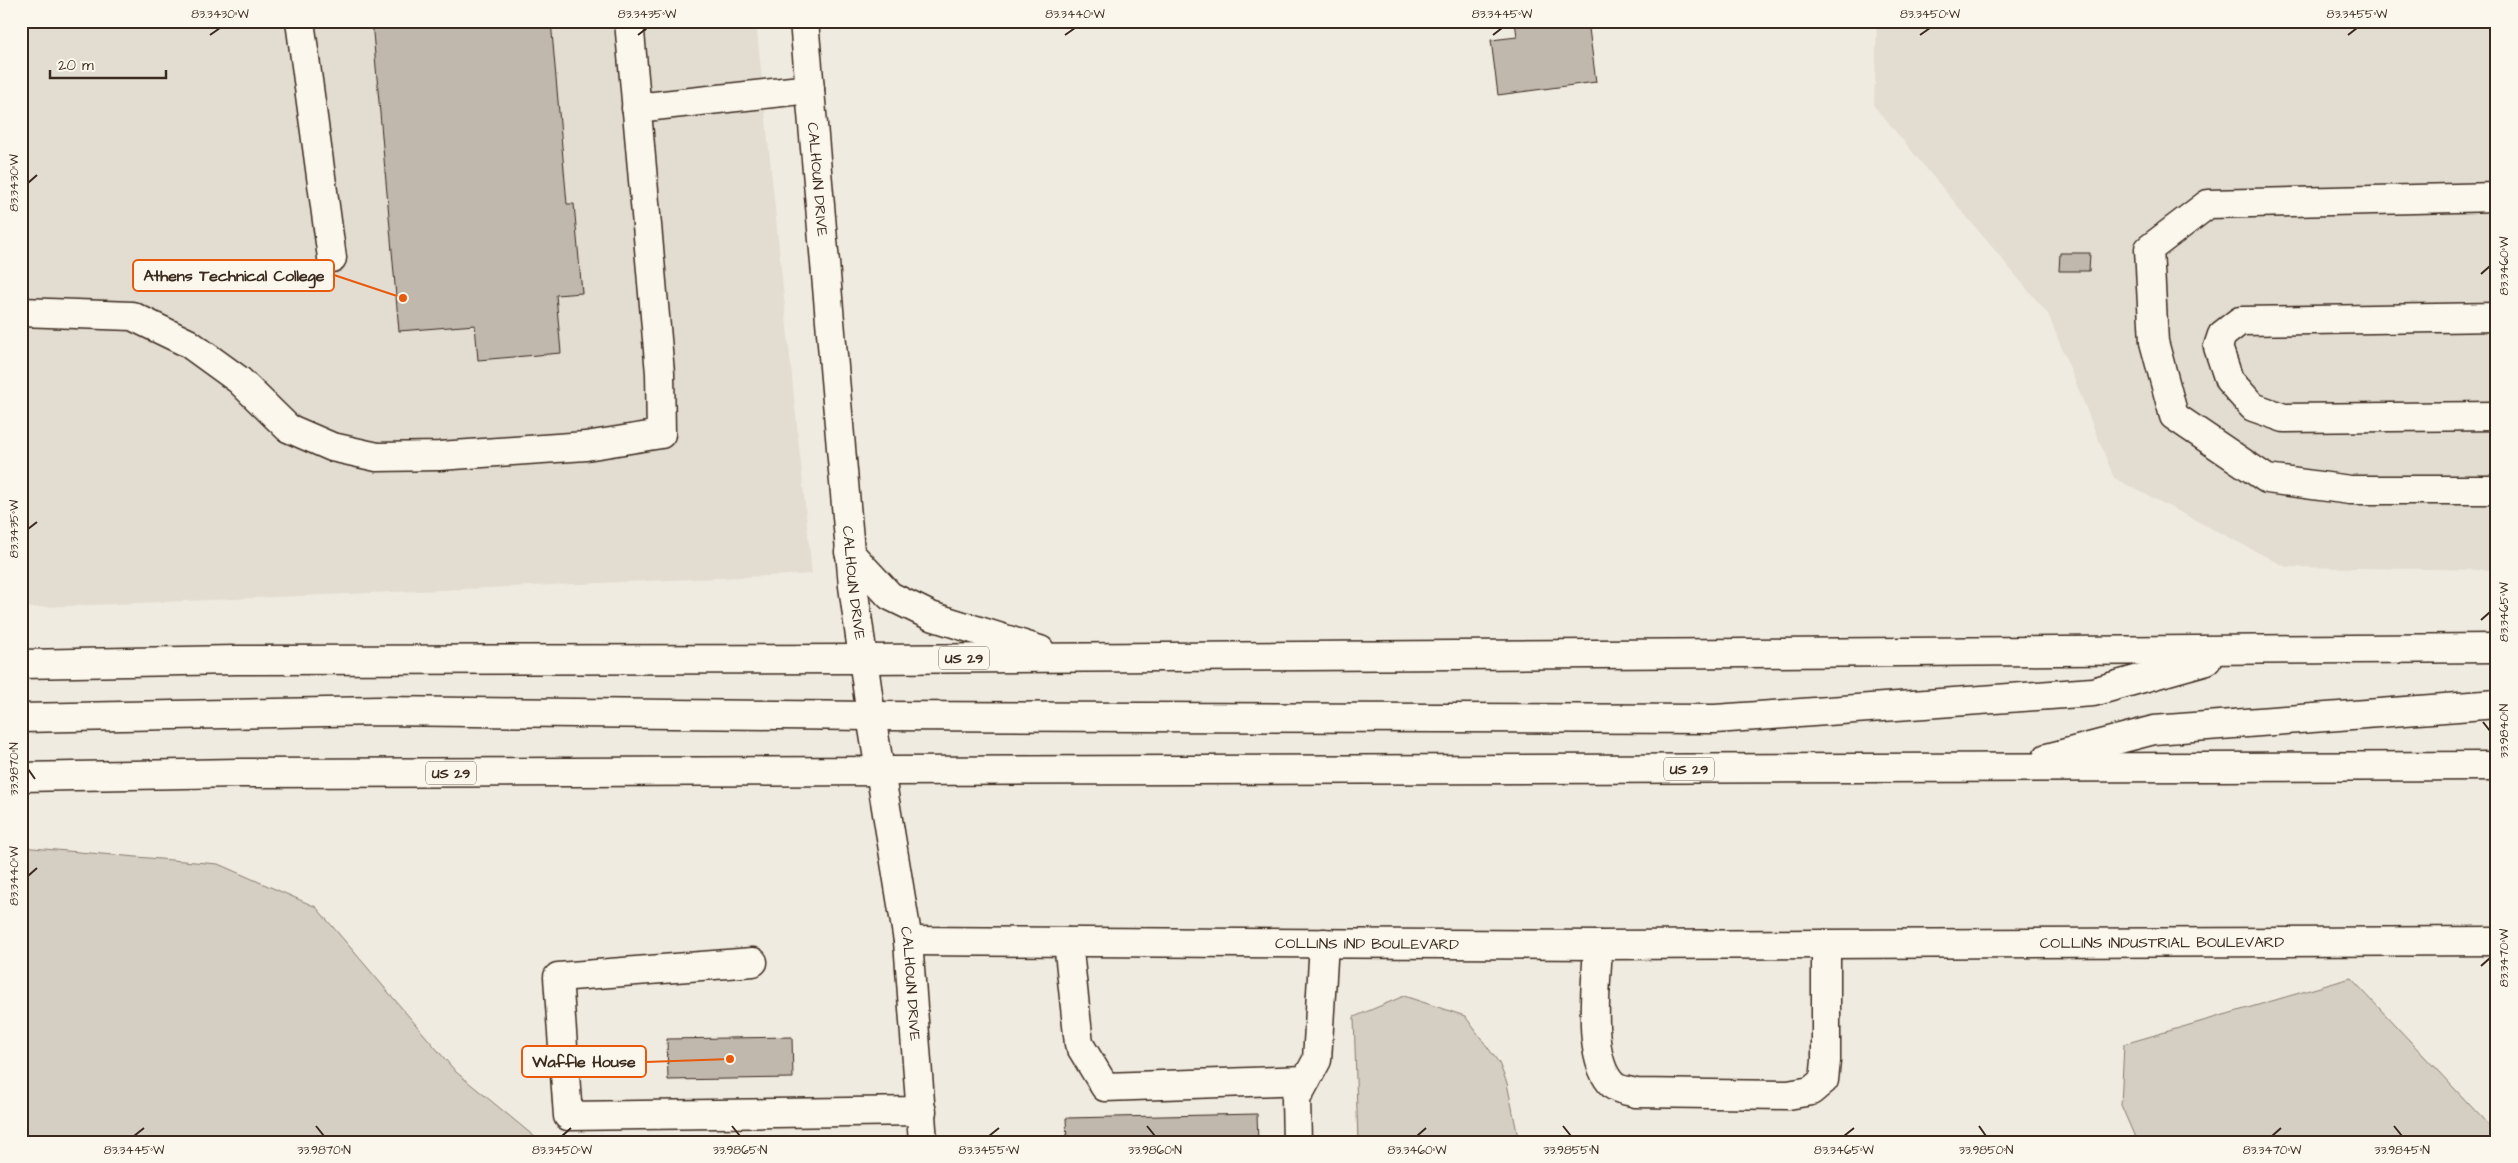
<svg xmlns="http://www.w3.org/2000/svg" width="2518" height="1163" font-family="'Architects Daughter',sans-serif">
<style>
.built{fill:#e2dcd1}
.green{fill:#d5cec3;stroke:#887c70}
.building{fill:#c0b8ad;stroke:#3b2a1e}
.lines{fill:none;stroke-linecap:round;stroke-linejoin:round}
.minor-casing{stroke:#3b2a1e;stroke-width:31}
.highway-casing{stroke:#3b2a1e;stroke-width:31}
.minor{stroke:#fbf7ec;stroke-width:28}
.highway{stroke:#fbf7ec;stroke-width:28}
.ticks{fill:none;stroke:#3b2a1e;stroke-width:2}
.labels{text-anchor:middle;stroke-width:4;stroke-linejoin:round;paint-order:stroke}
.shield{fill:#fbf7ec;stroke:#75685c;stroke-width:1}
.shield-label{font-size:14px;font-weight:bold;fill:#3b2a1e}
.street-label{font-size:15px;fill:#3b2a1e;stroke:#fbf7ec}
.leader{fill:none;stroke:#e8590c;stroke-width:2}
.callout-dot{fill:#e8590c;stroke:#fbf7ec;stroke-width:2}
.callout{fill:#fbf7ec;stroke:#e8590c;stroke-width:2}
.callout-label{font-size:16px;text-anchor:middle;font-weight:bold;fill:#3b2a1e}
.neatline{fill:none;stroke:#3b2a1e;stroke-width:2}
.ticks-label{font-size:12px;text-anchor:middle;fill:#3b2a1e}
</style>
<rect width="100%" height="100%" fill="#f0ebe0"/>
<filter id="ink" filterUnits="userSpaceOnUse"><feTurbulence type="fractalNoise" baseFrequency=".02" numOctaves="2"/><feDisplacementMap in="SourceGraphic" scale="10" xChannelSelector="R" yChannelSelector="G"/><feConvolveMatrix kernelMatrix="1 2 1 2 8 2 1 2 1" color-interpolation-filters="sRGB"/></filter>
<g filter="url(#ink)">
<g class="built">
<path d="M21,21H756L812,574L21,608Z"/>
<path d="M1877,21H2497V570L2286,567L2114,478L2048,314L1874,106Z"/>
</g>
<g class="green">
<path d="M21,847L218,864L316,907L456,1072L541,1142H21Z"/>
<path d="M2351,978L2497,1134V1142H2137L2121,1105L2124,1044Z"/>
<path d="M1404,996L1465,1016L1499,1063L1507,1083L1519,1142H1358L1354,1017Z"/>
</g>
<g class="building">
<path d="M372,21H551L567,204H574L582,293L556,295L561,353L478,360L475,325L399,331Z"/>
<path d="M1515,21H1588L1596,82L1498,95L1491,40L1517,37Z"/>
<path d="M2060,253H2090L2089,271H2059Z"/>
<path d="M792,1037L793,1078L668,1080L667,1039Z"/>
<path d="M1257,1114L1258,1142H1067L1066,1118Z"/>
</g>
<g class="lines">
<defs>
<g id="minor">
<path d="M300,21L332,258"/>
<path id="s1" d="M804,21L853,586L871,716L908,941L923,1142"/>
<path d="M636,108L810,89"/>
<path d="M2497,197L2208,204L2149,249L2154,342L2174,416L2267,479L2350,490H2497"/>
<path d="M21,312L132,316L188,343L239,380L288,428L332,447L377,457L439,456L586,446L661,434L660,373L629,21"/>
<path d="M2497,317L2240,321L2222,335L2218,347L2229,380L2253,407L2284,418L2497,416"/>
<path id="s2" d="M908,941L1598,945L2497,941"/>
<path d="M1068,942L1079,1044L1105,1087L1306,1080"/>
<path d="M1598,945C1597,981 1585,1061 1614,1086C1619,1090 1629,1091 1636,1093L1788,1095L1811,1091L1824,1080L1826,1061V944"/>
<path d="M753,962L558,977L568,1116L922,1111"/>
<path d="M1297,1142L1296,1099L1317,1060L1324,943"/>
</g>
<g id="highway">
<path d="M849,552L890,596L931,616L1040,650"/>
<path d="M21,664L236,660L863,659L2497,648"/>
<path d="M21,718L379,711L871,716L1715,719L2093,692L2207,660"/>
<path d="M2047,758L2154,730L2497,704"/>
<path d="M21,777L238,773L2497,766"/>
</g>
</defs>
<use href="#minor" class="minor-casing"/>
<use href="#highway" class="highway-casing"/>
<use href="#minor" class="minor"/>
<use href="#highway" class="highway"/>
</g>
</g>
<path class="ticks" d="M210,35L220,28M638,35L647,28M1065,35L1075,28M1493,35L1502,28M1920,35L1930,28M2348,35L2357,28M28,183L37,175M2481,274L2490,266M28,529L37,522M2481,620L2490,612M2483,722L2490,731M28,769L35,779M28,876L37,868M2481,966L2490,958M316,1126L324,1136M732,1126L740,1136M1147,1126L1155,1136M1563,1126L1571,1136M1979,1126L1986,1136M2394,1126L2402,1136M134,1136L144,1128M562,1136L571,1128M989,1136L999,1128M1417,1136L1426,1128M1844,1136L1854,1128M2272,1136L2281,1128"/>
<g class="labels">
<g class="shield">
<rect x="939" y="646.5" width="50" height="23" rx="4"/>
<rect x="1664" y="757.5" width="50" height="23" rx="4"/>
<rect x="426" y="761.5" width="50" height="23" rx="4"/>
</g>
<g class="shield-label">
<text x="964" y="663">US 29</text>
<text x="1689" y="774">US 29</text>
<text x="451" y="778">US 29</text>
</g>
<g class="street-label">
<text dy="5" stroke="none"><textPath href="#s1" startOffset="159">CALHOUN DRIVE</textPath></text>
<text dy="5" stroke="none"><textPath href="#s1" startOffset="564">CALHOUN DRIVE</textPath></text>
<text dy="5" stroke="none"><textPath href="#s2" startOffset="1254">COLLINS INDUSTRIAL BOULEVARD</textPath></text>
<text dy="5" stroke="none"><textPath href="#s2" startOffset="459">COLLINS IND BOULEVARD</textPath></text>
<text dy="5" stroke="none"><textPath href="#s1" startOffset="969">CALHOUN DRIVE</textPath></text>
</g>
</g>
<path class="leader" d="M403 298L334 275M730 1059L646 1062"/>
<g class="callout-dot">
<circle cx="403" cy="298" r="5"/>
<circle cx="730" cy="1059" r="5"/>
</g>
<g class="callout">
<rect x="133" y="260" width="201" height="31" rx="5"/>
<rect x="522" y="1046" width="124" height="31" rx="5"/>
</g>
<g class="callout-label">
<text x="234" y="281">Athens Technical College</text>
<text x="584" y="1067">Waffle House</text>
</g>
<rect width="2518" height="1163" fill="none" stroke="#fbf7ec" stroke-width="55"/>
<path d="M50 70v8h116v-8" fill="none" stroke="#3b2a1e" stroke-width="2.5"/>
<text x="58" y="70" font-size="15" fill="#3b2a1e" stroke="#fbf7ec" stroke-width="4" paint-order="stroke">20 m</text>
<rect x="28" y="28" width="2462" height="1108" class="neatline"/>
<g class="ticks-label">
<text x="220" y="18">83.3430°W</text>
<text x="647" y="18">83.3435°W</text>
<text x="1075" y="18">83.3440°W</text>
<text x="1502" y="18">83.3445°W</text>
<text x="1930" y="18">83.3450°W</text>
<text x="2357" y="18">83.3455°W</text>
<text transform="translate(14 183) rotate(-90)" y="4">83.3430°W</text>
<text transform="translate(2504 266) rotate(-90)" y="4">83.3460°W</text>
<text transform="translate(14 529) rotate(-90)" y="4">83.3435°W</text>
<text transform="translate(2504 612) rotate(-90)" y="4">83.3465°W</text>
<text transform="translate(2504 731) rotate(-90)" y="4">33.9840°N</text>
<text transform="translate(14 769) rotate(-90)" y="4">33.9870°N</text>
<text transform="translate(14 876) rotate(-90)" y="4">83.3440°W</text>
<text transform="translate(2504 958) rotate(-90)" y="4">83.3470°W</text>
<text x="134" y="1154">83.3445°W</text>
<text x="324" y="1154">33.9870°N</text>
<text x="562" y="1154">83.3450°W</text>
<text x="740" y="1154">33.9865°N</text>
<text x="989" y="1154">83.3455°W</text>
<text x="1155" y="1154">33.9860°N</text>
<text x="1417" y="1154">83.3460°W</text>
<text x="1571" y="1154">33.9855°N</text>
<text x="1844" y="1154">83.3465°W</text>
<text x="1986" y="1154">33.9850°N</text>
<text x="2272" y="1154">83.3470°W</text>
<text x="2402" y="1154">33.9845°N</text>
</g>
</svg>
